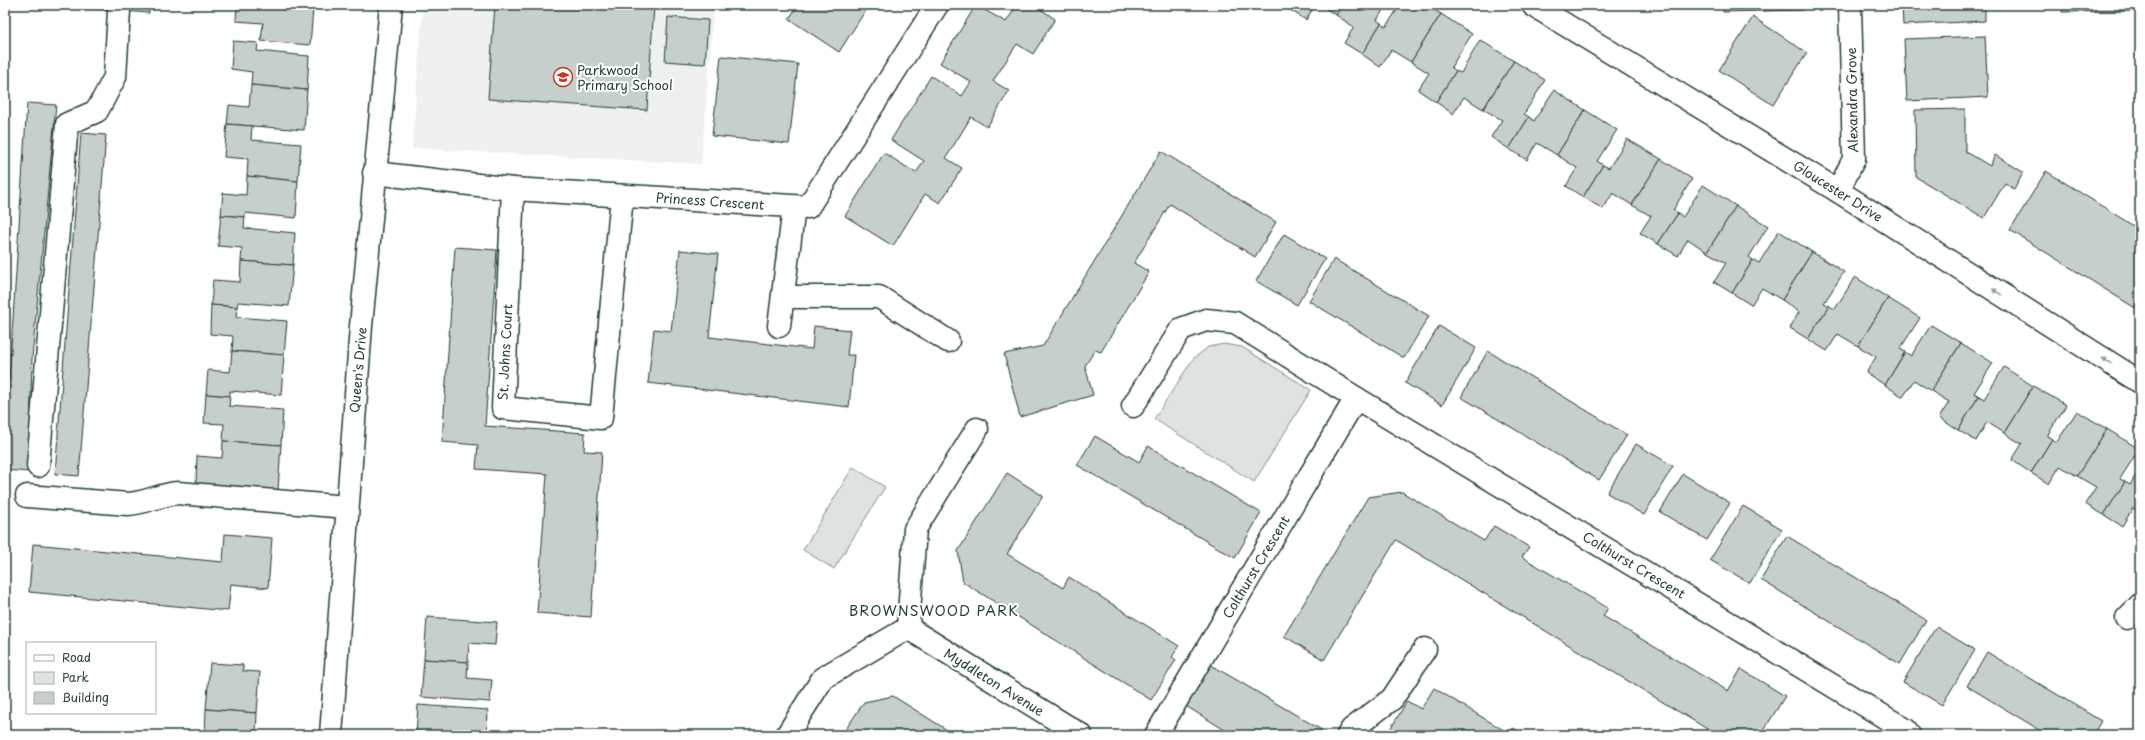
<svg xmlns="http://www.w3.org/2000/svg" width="2145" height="740" font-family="'Playpen Sans',sans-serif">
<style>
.built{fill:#eef1f0}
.green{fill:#dee3e2;stroke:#7e908b}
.building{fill:#c7cfcc;stroke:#1f3d34}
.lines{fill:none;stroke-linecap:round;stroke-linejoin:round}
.minor-casing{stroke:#1f3d34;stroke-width:25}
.minor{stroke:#fff;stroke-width:22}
.oneway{fill:#8f9e9a}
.labels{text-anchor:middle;stroke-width:4;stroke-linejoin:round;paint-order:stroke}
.poi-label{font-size:13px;fill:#1f3d34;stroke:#fff;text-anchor:start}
.street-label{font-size:13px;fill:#1f3d34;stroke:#fff}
.neighbourhood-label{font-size:14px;letter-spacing:1px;fill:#1f3d34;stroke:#fff}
</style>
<rect width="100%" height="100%" fill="#fff"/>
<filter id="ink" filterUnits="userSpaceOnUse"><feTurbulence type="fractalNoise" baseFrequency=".025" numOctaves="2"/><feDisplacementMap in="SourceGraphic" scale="8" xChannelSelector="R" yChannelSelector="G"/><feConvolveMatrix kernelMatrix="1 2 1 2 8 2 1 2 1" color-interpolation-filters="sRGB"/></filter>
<g filter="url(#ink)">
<path class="built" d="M423,5H714L701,164L412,148Z"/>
<g class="green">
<path d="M1224,344L1242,347L1311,390L1254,482L1154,419L1193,359L1208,347Z"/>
<path d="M853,467L885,487L834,569L803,550Z"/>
</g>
<g class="building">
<path d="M42,5H149V13Z"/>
<path d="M237,5H289L288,7L313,9L310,45L261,41L263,23L236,21Z"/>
<path d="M495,5H654L647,110L488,99Z"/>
<path d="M798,5H869L839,52L789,19Z"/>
<path d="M976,5L1006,22L1014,10L1006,5H1041L1039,8L1055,19L1033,54L1017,44L993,81L1009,91L987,127L971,117L946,158L962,168L940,203L925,194L893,246L845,216L884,153L916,173L924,161L891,140L931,76L962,96L971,82L940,63Z"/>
<path d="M1288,5H1315L1306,20L1287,8Z"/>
<path d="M1320,5H1342L1336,15Z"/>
<path d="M1342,5H1386L1377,20L1381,23L1362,54L1344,43L1354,27L1336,15Z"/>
<path d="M1400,5H1426L1441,14L1411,62L1391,50L1380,67L1362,54L1381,23L1386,27Z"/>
<path d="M1723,5H1803L1804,10L1723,12Z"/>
<path d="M1902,5H1985V21L1903,25Z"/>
<path d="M2062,5H2140V11L2062,12Z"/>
<path d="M1441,14L1472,34L1451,67L1456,71L1436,102L1418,90L1429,73L1411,62Z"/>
<path d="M668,17L708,20L705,64L665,61Z"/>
<path d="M1753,17L1807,53L1773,105L1719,70Z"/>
<path d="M1985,36L1988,97L1907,101L1904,39Z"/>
<path d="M1480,40L1514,61L1483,109L1464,97L1453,114L1436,102L1456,71L1461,73Z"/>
<path d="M233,41L258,43L257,51L309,56L307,90L251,85L252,72L231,69Z"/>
<path d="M721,56L798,64L789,144L712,136Z"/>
<path d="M1514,61L1545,80L1524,114L1529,117L1509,149L1491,137L1502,120L1483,109Z"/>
<path d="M251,85L307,90L304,130L227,124L229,105L249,107Z"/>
<path d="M1554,90L1585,110L1557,155L1537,143L1527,160L1509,149L1529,117L1534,121Z"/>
<path d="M27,103L56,105L32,358L29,472L5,470V441Z"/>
<path d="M1965,109V151L1990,166L1995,155L2023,172L2014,189L2005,183L1984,218L1916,177L1915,110Z"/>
<path d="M1585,110L1617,130L1597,161L1603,165L1583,197L1566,186L1577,168L1557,155Z"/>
<path d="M227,124L252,126L251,140L301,144L298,181L247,176L248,159L224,157Z"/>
<path d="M81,133L106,135L79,476L55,474Z"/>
<path d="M1627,139L1661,159L1632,205L1613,193L1603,209L1583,197L1603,165L1609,168Z"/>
<path d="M1161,151L1276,222L1255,257L1170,204L1134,263L1149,272L1101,352L1095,350L1085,366L1093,395L1020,417L1004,354L1043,346Z"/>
<path d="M1661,159L1692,179L1673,210L1678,213L1658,244L1640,233L1651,216L1632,205Z"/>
<path d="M2046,171L2140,230V311L2010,230Z"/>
<path d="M247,176L298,181L296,218L245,213V217L221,215L223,193L246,195Z"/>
<path d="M1703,185L1736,206L1707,252L1688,239L1678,256L1658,244L1678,213L1683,217Z"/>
<path d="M1736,206L1768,226L1749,257L1753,260L1732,293L1714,282L1726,263L1707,252Z"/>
<path d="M221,215L245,217L244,228L295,233L293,265L241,261L242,248L218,246Z"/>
<path d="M1779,231L1812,252L1782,300L1762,288L1751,305L1732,293L1753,260L1759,263Z"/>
<path d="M1284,234L1325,259L1297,305L1256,281Z"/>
<path d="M455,247L497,250L485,426L585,433L584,451L602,452L591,617L537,613L547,474L476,469L478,445L442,442Z"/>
<path d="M680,250L718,254L709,337L812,349L814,326L850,330L847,355H854L849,407L648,383L654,329L671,331Z"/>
<path d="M1812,252L1844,272L1824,303L1829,306L1808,339L1790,328L1799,312L1782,300Z"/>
<path d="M1334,259L1429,316L1404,358L1309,301Z"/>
<path d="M241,261L293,265L289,306L238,302L237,307L211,305L213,280L240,282Z"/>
<path d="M1855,277L1888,298L1858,346L1838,334L1827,351L1808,339L1829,306L1835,309Z"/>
<path d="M1888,298L1920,318L1900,349L1905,352L1885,385L1866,373L1876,357L1858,346Z"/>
<path d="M211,305L237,307L236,317L287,321L284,355L232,351L233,336L210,334Z"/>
<path d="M1931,325L1961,343L1931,391L1914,380L1903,397L1885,385L1905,352L1911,356Z"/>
<path d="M1439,326L1476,348L1442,405L1405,383Z"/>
<path d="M1961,343L1993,363L1974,393L1979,396L1958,430L1939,418L1949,402L1931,391Z"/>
<path d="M232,351L284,355L281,395L230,391V396L206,394L208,370L230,372Z"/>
<path d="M1488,351L1627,435L1599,480L1461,397Z"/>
<path d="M2004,367L2033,386L2004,433L1987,422L1976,441L1958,430L1979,396L1984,399Z"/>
<path d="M2033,386L2066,405L2047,436L2052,439L2031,473L2012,460L2022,444L2004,433Z"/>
<path d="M206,394L230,396L229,406L283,410L281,445L223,441L224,424L204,423Z"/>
<path d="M2077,411L2107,429L2077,476L2060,466L2049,484L2031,473L2052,439L2057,442Z"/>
<path d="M2107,429L2139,449L2120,479L2125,482L2104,515L2085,504L2096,487L2077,476Z"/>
<path d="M1095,436L1139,462L1148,446L1261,513L1235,558L1077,465Z"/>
<path d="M223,441L281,445L278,490L196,484L197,456L222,458Z"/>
<path d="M1636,444L1673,466L1644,515L1607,493Z"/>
<path d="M2140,468V513L2133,508L2122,526L2104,515L2125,482L2130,485Z"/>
<path d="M1007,473L1043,496L1007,554L1063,588L1069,577L1179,646L1172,657L1176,660L1151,700L963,582L958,551Z"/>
<path d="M1683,474L1730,503L1707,540L1660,512Z"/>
<path d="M1402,492L1484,541L1494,526L1529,547L1522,557L1608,608L1603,616L1728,691L1741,669L1785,696L1761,735H1717L1396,540L1324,660L1284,636L1368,497Z"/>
<path d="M1743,506L1782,529L1750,583L1710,560Z"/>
<path d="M225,534L272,538L268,588L231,584L228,611L29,592L33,544L223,562Z"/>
<path d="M1787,536L1926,620L1900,664L1761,580Z"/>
<path d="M427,617L497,622L495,645L469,643L468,662L424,659Z"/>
<path d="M1936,627L1975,650L1942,705L1903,682Z"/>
<path d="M1987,652L2101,721L2093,735H2048L1967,686Z"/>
<path d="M424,659L468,662L467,678L492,680L490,702L421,697Z"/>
<path d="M1206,662L1330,735H1233L1181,703Z"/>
<path d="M210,663L243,665V671L260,672L257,713L206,709Z"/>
<path d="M1434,688L1510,734L1513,728L1526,735H1387L1407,701L1421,709Z"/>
<path d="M893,696L955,735H842L864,702Z"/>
<path d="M418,705L488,710L487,733L461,731L460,735H416Z"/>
<path d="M206,709L257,713L256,735H205Z"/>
</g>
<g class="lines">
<defs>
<g id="minor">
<path d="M1533,5L1838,191L2140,382"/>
<path d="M374,173L513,189L808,207L937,5"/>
<path d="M513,189L503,408L601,418L622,196"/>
<path d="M1838,191L1854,159L1850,5"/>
<path d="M783,297H879L948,341"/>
<path d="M779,326L794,207"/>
<path d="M1133,406L1181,329L1206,320L1235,323L1356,398L1906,730L1909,735"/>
<path d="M977,429L915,529L908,628L1081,735"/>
<path d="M38,466L67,124L97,111L115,77L119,11"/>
<path d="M27,496L128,504C146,503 161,494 178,493L347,507"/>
<path d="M2127,618L2140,605"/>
<path d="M331,735L361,326L391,5"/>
<path d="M787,735L823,678L908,628"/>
<path d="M1156,735L1356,398"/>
<path d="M1348,735L1352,729L1392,699L1425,649"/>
</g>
</defs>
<use href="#minor" class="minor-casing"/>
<use href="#minor" class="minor"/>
</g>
<defs><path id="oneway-solid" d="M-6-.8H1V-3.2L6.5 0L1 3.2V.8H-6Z"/></defs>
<g class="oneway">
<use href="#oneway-solid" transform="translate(1997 292) rotate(-148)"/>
<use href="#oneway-solid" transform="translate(2107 361) rotate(-148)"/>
</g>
</g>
<defs>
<symbol id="school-ring" viewBox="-11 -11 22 22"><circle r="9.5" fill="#fff" stroke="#c8321e" stroke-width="1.5"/><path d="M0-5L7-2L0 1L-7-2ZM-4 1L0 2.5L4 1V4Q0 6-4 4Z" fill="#c8321e"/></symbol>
</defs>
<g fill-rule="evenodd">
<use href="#school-ring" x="552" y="66" width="22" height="22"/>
</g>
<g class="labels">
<g class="poi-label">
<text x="577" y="75">Parkwood<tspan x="577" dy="15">Primary School</tspan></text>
</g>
<g class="street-label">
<text transform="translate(1852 100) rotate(-91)" y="5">Alexandra Grove</text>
<text transform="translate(1838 191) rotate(32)" y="5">Gloucester Drive</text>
<text transform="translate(710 201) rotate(4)" y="5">Princess Crescent</text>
<text transform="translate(505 352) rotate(-87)" y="5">St. Johns Court</text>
<text transform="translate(358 370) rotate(-85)" y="5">Queen's Drive</text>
<text transform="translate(1634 565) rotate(31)" y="5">Colthurst Crescent</text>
<text transform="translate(1256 567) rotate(-59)" y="5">Colthurst Crescent</text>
<text transform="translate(994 682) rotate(32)" y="5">Myddleton Avenue</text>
</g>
<g class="neighbourhood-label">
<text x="934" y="616">BROWNSWOOD PARK</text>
</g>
</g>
<rect width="2145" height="740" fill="none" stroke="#fff" stroke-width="20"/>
<rect x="10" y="10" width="2125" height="720" fill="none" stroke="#1f3d34" stroke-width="1.5" filter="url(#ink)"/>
<rect x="26" y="642" width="130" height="72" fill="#ffffff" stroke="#a5b1ae"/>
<rect x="34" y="655" width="20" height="6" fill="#ffffff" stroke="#a5b1ae"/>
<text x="62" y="662" font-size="12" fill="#1f3d34">Road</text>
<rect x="34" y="672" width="20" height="12" fill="#dee3e2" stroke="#a5b1ae"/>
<text x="62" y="682" font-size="12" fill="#1f3d34">Park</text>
<rect x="34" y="692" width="20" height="12" fill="#c7cfcc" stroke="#a5b1ae"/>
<text x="62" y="702" font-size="12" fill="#1f3d34">Building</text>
</svg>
